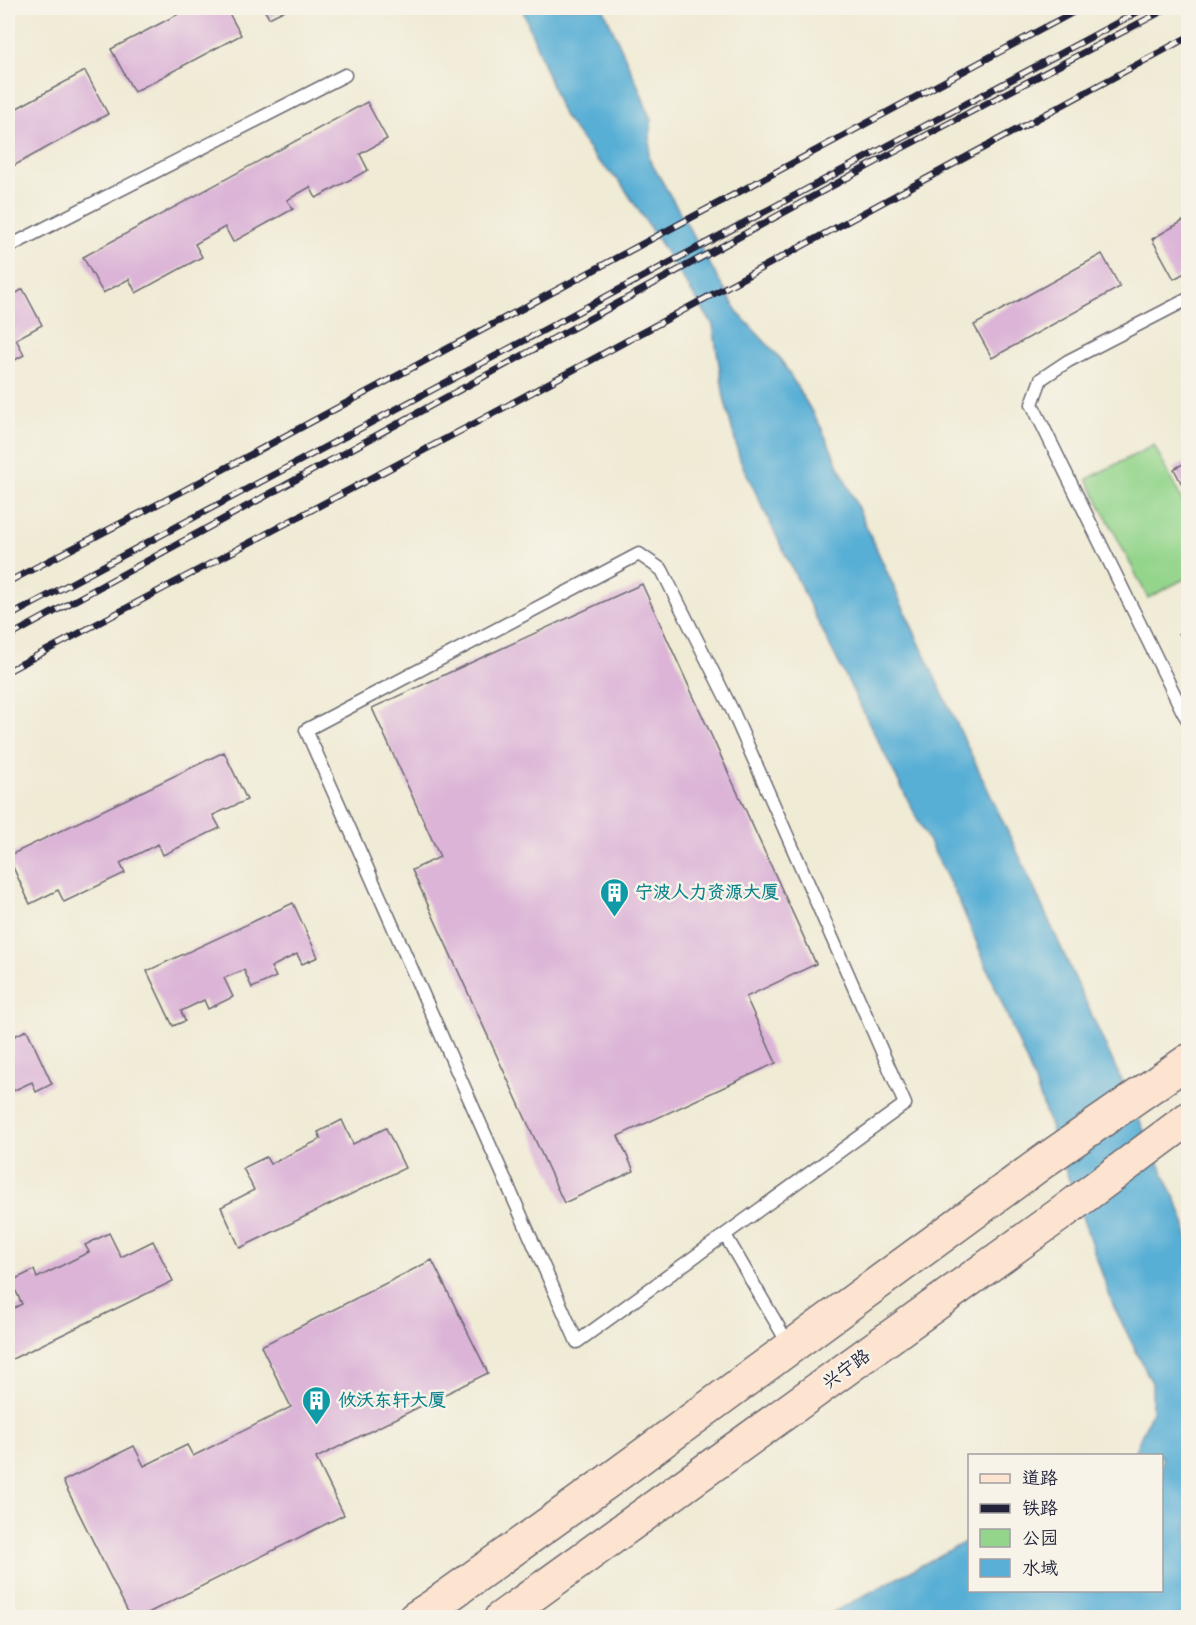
<svg xmlns="http://www.w3.org/2000/svg" width="1196" height="1625" font-family="Itim,'LXGW WenKai TC',sans-serif">
<style>
.green{fill:#94d58c;stroke:#5b7c64;stroke-width:1.5}
.water{fill:#59afd5;stroke:#3e6888;stroke-width:1.5}
.building{fill:#dbb4d7}
.lines{fill:none;stroke-linecap:round;stroke-linejoin:round}
.lane-casing{stroke:#6a6871;stroke-width:15}
.secondary-casing{stroke:#6a6871;stroke-width:36}
.lane{stroke:#fff;stroke-width:12}
.secondary{stroke:#fde4d0;stroke-width:33}
.rail-casing{stroke:#22223b;stroke-width:7}
.rail{stroke:#f7f3e8;stroke-width:4.5;stroke-dasharray:14;stroke-linecap:butt}
.labels{text-anchor:middle;stroke-width:5;stroke-linejoin:round;paint-order:stroke}
.culture-label{font-size:18px;font-weight:bold;fill:#0d838f;stroke:#f7f3e8;text-anchor:start}
.street-label{font-size:18px;fill:#22223b;stroke:#f7f3e8}
</style>
<rect width="100%" height="100%" fill="#f7f3e8"/>
<filter id="ink" filterUnits="userSpaceOnUse"><feTurbulence type="fractalNoise" baseFrequency=".0167" numOctaves="2"/><feDisplacementMap in="SourceGraphic" scale="12" xChannelSelector="R" yChannelSelector="G"/><feConvolveMatrix kernelMatrix="1 2 1 2 8 2 1 2 1" color-interpolation-filters="sRGB"/></filter>
<filter id="wash" filterUnits="userSpaceOnUse"><feTurbulence type="fractalNoise" baseFrequency=".008" numOctaves="4" result="noise"/><feDisplacementMap in="SourceGraphic" scale="24" xChannelSelector="R" yChannelSelector="G"/><feGaussianBlur stdDeviation="1.35" result="paint"/><feColorMatrix in="noise" values="0 0 0 0 0 0 0 0 0 0 0 0 0 0 0 0 0 1.4 0 .05"/><feComposite in="paint" operator="in"/></filter>
<g filter="url(#wash)">
<rect width="100%" height="100%" fill="#f0ebd5"/>
<path class="green" d="M1154,445L1188,512V577L1148,598L1087,479Z"/>
<path class="water" d="M522,8H603L639,88L651,121L649,159L738,313L780,358L821,427L938,684L1023,864L1182,1214L1188,1240V1617H1147L1141,1614L1123,1618L824,1617L969,1540L970,1590H1162V1456L1133,1455L1152,1411V1383L1113,1305L1033,1077L960,903L814,614L740,460L724,397L713,325L621,183L596,159L563,115Z"/>
<g id="blocks">
<g class="building">
<path d="M190,8H226L241,35L134,92L111,49Z"/>
<path d="M263,8H289L269,18Z"/>
<path d="M85,71L108,114L8,169V113Z"/>
<path d="M367,102L387,139L360,154L368,170L316,198L310,187L287,200L293,209L233,242L225,227L195,244L202,257L136,293L129,279L103,293L83,257Z"/>
<path d="M1188,218V271L1174,279L1152,239Z"/>
<path d="M1102,254L1120,287L992,358L974,325Z"/>
<path d="M23,289L42,325L16,339L24,355L8,364V298Z"/>
<path d="M1188,461V496L1174,469Z"/>
<path d="M642,584L816,964L746,997L776,1063L618,1136L634,1171L564,1203L412,870L440,857L372,708Z"/>
<path d="M1188,628V650L1179,633Z"/>
<path d="M224,752L247,800L213,815L220,828L163,855L158,844L120,863L125,873L64,902L58,890L30,904L8,856Z"/>
<path d="M293,903L318,957L302,964L297,954L271,967L276,977L252,988L244,970L224,978L233,997L208,1009L204,1000L181,1011L185,1021L173,1026L147,971Z"/>
<path d="M27,1030L52,1084L36,1092L32,1082L8,1093V1039Z"/>
<path d="M342,1120L353,1144L386,1128L405,1168L240,1248L221,1207L254,1190L243,1168L266,1157L270,1164L321,1139L318,1132Z"/>
<path d="M109,1233L121,1257L153,1241L173,1281L8,1361V1311L22,1304L11,1281L34,1270L37,1278L89,1252L85,1245Z"/>
<path d="M432,1260L488,1373L316,1458L344,1515L138,1618H131L63,1481L134,1446L144,1466L187,1445L193,1456L291,1407L261,1346Z"/>
</g>
</g>
</g>
<g filter="url(#ink)">
<use href="#blocks" fill-opacity="0" stroke="#6a6871" stroke-width="1.5"/>
<g class="lines">
<defs>
<g id="lane">
<path d="M8,247L345,75"/>
<path d="M1188,299L1068,361L1041,379L1032,404L1183,712L1188,720"/>
<path d="M639,554L662,570L733,712L905,1104L577,1342L306,730Z"/>
<path d="M725,1235L789,1345"/>
</g>
<g id="secondary">
<path d="M415,1618L435,1605L607,1482L1044,1161L1188,1061"/>
<path d="M501,1618L1066,1210L1188,1119"/>
</g>
</defs>
<use href="#lane" class="lane-casing"/>
<use href="#secondary" class="secondary-casing"/>
<use href="#lane" class="lane"/>
<use href="#secondary" class="secondary"/>
<defs>
<g id="rail">
<path d="M8,582L181,492L1081,8"/>
<path d="M8,617L1145,8"/>
<path d="M8,637L885,157L1168,8"/>
<path d="M8,671L479,421L1188,37"/>
</g>
</defs>
<use href="#rail" class="rail-casing"/>
<use href="#rail" class="rail"/>
</g>
</g>
<defs>
<symbol id="building-pin" viewBox="-11 -11 22 30"><path d="M0 17L-7.5 6A9.5 9.5 0 1 1 7.5 6Z" fill="#0f9aa8" stroke="#f7f3e8"/><path d="M-4-6H4V6H1V3H-1V6H-4ZM-2.5-4.3h1.7v1.8h-1.7ZM.8-4.3h1.7v1.8H.8ZM-2.5-1h1.7V.8h-1.7ZM.8-1h1.7V.8H.8Z" fill="#fff"/></symbol>
</defs>
<g fill-rule="evenodd">
<use href="#building-pin" x="598" y="876" width="33" height="45"/>
<use href="#building-pin" x="300" y="1384" width="33" height="45"/>
</g>
<g class="labels">
<g class="culture-label">
<text x="635" y="898">宁波人力资源大厦</text>
<text x="338" y="1406">攸沃东轩大厦</text>
</g>
<g class="street-label">
<text transform="translate(846 1369) rotate(-36)" y="6">兴宁路</text>
</g>
</g>
<rect width="1196" height="1625" fill="none" stroke="#f7f3e8" stroke-width="30"/>
<rect x="968" y="1454" width="195" height="138" fill="#f7f3e8" stroke="#a29fa3" stroke-width="1.5"/>
<rect x="980" y="1474" width="30" height="9" fill="#fde4d0" stroke="#a29fa3" stroke-width="1.5"/>
<text x="1022" y="1484" font-size="18" fill="#22223b">道路</text>
<rect x="980" y="1504" width="30" height="9" fill="#22223b" stroke="#a29fa3" stroke-width="1.5"/>
<text x="1022" y="1514" font-size="18" fill="#22223b">铁路</text>
<rect x="980" y="1529" width="30" height="18" fill="#94d58c" stroke="#a29fa3" stroke-width="1.5"/>
<text x="1022" y="1544" font-size="18" fill="#22223b">公园</text>
<rect x="980" y="1559" width="30" height="18" fill="#59afd5" stroke="#a29fa3" stroke-width="1.5"/>
<text x="1022" y="1574" font-size="18" fill="#22223b">水域</text>
</svg>
